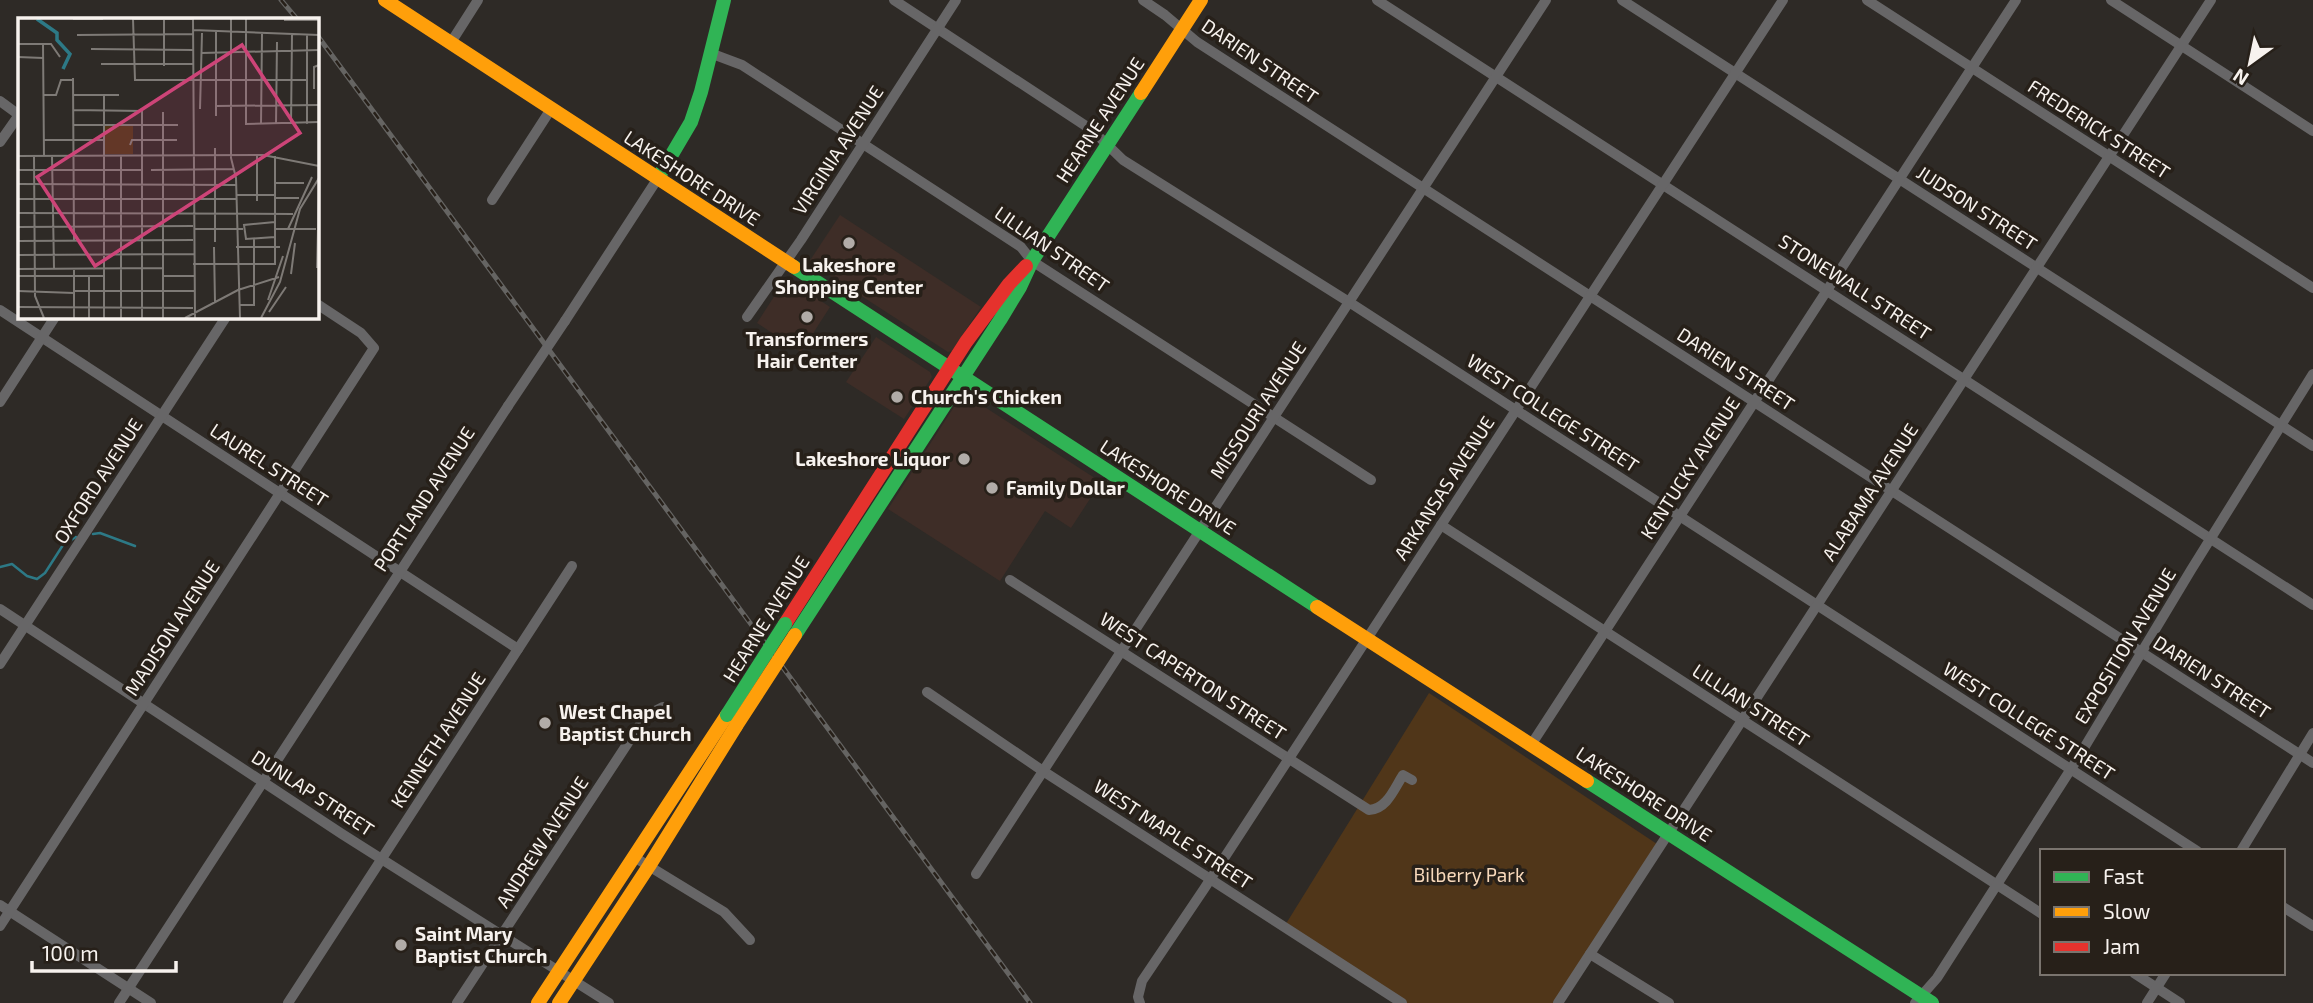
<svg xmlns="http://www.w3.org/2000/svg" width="2313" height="1003" font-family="'Exo 2',sans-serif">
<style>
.commercial{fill:#3e2d27}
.green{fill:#503619}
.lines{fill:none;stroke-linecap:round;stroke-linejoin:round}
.stream{stroke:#2d7986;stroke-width:2.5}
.street{stroke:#676667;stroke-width:10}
.fast{stroke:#30b455;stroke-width:14}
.slow{stroke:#ff9f0a;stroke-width:14}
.jam{stroke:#e5322d;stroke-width:14}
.rail-casing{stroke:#656462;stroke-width:5}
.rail{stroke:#272019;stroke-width:2.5;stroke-dasharray:8;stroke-linecap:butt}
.street-bridge{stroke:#676667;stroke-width:10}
.fast-bridge{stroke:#30b455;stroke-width:14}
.slow-bridge{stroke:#ff9f0a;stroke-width:14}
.poi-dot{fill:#b1aca8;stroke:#272019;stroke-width:2.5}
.labels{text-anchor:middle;stroke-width:7;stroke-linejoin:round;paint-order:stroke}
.street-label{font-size:19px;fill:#f7f2ee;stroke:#272019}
.poi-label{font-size:19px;font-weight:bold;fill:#f7f2ee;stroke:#272019;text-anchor:start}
.park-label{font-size:19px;fill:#f8d9bb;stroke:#272019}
.inset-river{fill:none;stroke:#2d7986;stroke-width:3.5}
.inset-road{fill:none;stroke:#7e7a76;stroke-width:2}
.view{fill:#cd4478;fill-opacity:0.15;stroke:#cd4478;stroke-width:3.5}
.inset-edge{fill:none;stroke:#f7f2ee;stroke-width:3.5}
</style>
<rect width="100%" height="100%" fill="#2e2a26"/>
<g class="commercial">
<path d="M840,215L981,307L952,351L948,352L809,262Z"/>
<path d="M786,278L830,307L801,352L757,323Z"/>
<path d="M876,337L930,372L932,377L904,419L846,382Z"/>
<path d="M963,393L1101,482L1071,528L1045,511L1000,581L888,509Z"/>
</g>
<path class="green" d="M1429,693L1660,846L1558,1003H1402L1284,927Z"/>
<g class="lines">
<g class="stream">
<path d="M93,534L100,533L135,546"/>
<path d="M0,567L12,564L27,576L37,579L45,573L63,545L76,537"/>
</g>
<g class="street">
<path d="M894,0L1092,130L1123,160L1349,302L2197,851"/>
<path d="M1143,0L1165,15L1197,42L2313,763"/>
<path d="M1377,0L2313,605"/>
<path d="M1622,0L2313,446"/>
<path d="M1867,0L2313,288"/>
<path d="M2111,0L2313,131"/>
<path d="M450,44L478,0"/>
<path d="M710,53L742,65L1021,247L1032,261L1371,480"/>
<path d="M0,101L19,115"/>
<path d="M0,142L19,115"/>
<path d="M492,200L551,109"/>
<path d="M0,310L518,649"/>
<path d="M747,317L801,240L956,0"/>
<path d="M565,321L658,178"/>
<path d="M0,402L55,317"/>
<path d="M1441,525L2042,914"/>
<path d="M1010,580L1369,810C1387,809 1394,789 1403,775L1412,780"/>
<path d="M0,609L342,834L609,1003"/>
<path d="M0,664L226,317"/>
<path d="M927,692L1043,771L1402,1003"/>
<path d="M1531,745L2016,0"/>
<path d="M2241,851L2313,733"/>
<path d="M634,857L724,912L750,940"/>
<path d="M976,874L1546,0"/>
<path d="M0,905L151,1003"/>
<path d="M2283,907L2313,926"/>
<path d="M0,926L374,348L361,333L317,304"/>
<path d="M1590,954L1669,1003"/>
<path d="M2134,973L2180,1003"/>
<path d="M119,1003L508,406"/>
<path d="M288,1003L572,566"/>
<path d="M457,1003L641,723L651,713L663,707"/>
<path d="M1140,1003L1138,997L1142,981L1204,889L1783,0"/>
<path d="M1558,1003L2211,0"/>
<path d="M1915,1003L1937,978L2078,758L2191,570L2313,374"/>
<path d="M2147,1003L2166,973"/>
</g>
<g class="fast">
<path d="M658,178L691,122L701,92L724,0"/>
<path d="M794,267L1317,607"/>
<path d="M795,635L1000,320L1020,287L1032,261L1141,93"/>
<path d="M1587,781L1932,1003"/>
</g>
<g class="slow">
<path d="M385,0L794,267"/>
<path d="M1141,93L1201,0"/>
<path d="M1317,607L1587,781"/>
<path d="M538,1003L727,715"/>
<path d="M559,1003L649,866L736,726"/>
</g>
<path class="jam" d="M785,624L966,342L1009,284L1026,266"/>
<defs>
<g id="rail">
<path d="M281,0L297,19"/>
<path d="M317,35L1030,1003"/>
</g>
</defs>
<use href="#rail" class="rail-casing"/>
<use href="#rail" class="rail"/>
<path class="street-bridge" d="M508,406L565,321"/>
<path class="fast-bridge" d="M727,715L785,624"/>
<path class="slow-bridge" d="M736,726L795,635"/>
</g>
<g class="poi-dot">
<circle cx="849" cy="243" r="7"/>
<circle cx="807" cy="317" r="7"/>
<circle cx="897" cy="397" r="7"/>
<circle cx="964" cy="459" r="7"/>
<circle cx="992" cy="488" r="7"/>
<circle cx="545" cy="723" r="7"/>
<circle cx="401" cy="945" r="7"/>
</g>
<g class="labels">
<g class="street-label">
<text transform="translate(1260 61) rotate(34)" y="7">DARIEN STREET</text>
<text transform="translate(1100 120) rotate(-57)" y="7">HEARNE AVENUE</text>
<text transform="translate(2099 129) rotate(33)" y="7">FREDERICK STREET</text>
<text transform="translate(838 150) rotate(-57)" y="7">VIRGINIA AVENUE</text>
<text transform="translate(692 178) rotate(33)" y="7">LAKESHORE DRIVE</text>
<text transform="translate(1977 208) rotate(33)" y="7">JUDSON STREET</text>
<text transform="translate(1052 249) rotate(35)" y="7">LILLIAN STREET</text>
<text transform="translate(1855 287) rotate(33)" y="7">STONEWALL STREET</text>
<text transform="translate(1736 369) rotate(33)" y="7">DARIEN STREET</text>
<text transform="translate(1258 410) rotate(-57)" y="7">MISSOURI AVENUE</text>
<text transform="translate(1553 413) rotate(33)" y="7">WEST COLLEGE STREET</text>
<text transform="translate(269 465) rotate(33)" y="7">LAUREL STREET</text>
<text transform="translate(1690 468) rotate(-57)" y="7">KENTUCKY AVENUE</text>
<text transform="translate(98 481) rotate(-57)" y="7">OXFORD AVENUE</text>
<text transform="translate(1168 487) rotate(33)" y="7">LAKESHORE DRIVE</text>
<text transform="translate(1444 488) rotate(-57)" y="7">ARKANSAS AVENUE</text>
<text transform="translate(1870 492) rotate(-57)" y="7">ALABAMA AVENUE</text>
<text transform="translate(424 499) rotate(-57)" y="7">PORTLAND AVENUE</text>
<text transform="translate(766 619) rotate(-58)" y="7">HEARNE AVENUE</text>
<text transform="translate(172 628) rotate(-57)" y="7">MADISON AVENUE</text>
<text transform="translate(2125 646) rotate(-59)" y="7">EXPOSITION AVENUE</text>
<text transform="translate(1193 676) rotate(33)" y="7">WEST CAPERTON STREET</text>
<text transform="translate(2212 677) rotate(33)" y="7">DARIEN STREET</text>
<text transform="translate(1751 705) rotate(33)" y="7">LILLIAN STREET</text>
<text transform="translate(2029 721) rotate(33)" y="7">WEST COLLEGE STREET</text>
<text transform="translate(438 740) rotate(-57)" y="7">KENNETH AVENUE</text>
<text transform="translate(313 793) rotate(33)" y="7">DUNLAP STREET</text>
<text transform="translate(1644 794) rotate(33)" y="7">LAKESHORE DRIVE</text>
<text transform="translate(1173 834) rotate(33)" y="7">WEST MAPLE STREET</text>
<text transform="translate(542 842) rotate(-57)" y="7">ANDREW AVENUE</text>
</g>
<g class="poi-label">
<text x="849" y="272" text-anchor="middle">Lakeshore<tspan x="849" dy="22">Shopping Center</tspan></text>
<text x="807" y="346" text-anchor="middle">Transformers<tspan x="807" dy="22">Hair Center</tspan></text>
<text x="911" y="404">Church's Chicken</text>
<text x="950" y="466" text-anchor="end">Lakeshore Liquor</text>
<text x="1006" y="495">Family Dollar</text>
<text x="559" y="719">West Chapel<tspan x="559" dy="22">Baptist Church</tspan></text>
<text x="415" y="941">Saint Mary<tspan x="415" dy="22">Baptist Church</tspan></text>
</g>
<g class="park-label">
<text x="1469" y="882">Bilberry Park</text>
</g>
</g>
<g transform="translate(18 18)">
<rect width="301" height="301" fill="#2e2a26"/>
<path d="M86,107H115V136H86Z" fill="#503619"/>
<path class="inset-river" d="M19,1L39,15V22L52,36L45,51"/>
<path class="inset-road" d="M55,1H85M115,1L117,62H289M115,1H175M175,1L177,300M213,1V140L218,160L222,300M228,1V106L301,104M266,2H301M175,12L301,17M59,17L175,16M289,17V106M0,26H33L42,39M25,26L26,138M73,31L175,32M184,35L301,32M0,39L25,40M83,46H175M146,48V1M55,60L56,223M296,71V49L301,47M26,77H38L43,62H55M55,77H101M198,88L301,87M182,91L184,15M55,92L124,93V300M198,98V12M243,106L244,16M258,106L259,24M273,106L274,17M55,107H160M26,122H86M112,127L114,122H159M0,138L245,137L301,148M16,138L17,278L26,300M34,138L36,250M0,152H124M133,152L216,151M257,165H286M0,166L218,167M218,177H257M258,180H281M0,181H218M239,183V137M0,195L275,196M257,204L226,207L228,221L257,219M0,209L175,208M177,211H225M257,211H298M270,211L294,159M0,223L175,222M197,224V130M196,229L197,284M218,229H262M0,237L176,236M175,246H257V138M56,250V300M299,250L301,172M0,251L145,250M273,256L277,225M0,258H86M145,258H176M0,273L56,275M56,273H176M250,282L265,238M222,287H236V221M0,289L175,290M251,294L268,269M71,300V258M86,300V77M103,300V137M145,300V94M167,300L220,272L261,259M243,300L262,264L282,191L301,160"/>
<path class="view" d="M224,27L282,115L77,248L19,159Z"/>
<rect width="301" height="301" class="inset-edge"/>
</g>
<rect x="2040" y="849" width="245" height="126" fill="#272019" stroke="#7a746e" stroke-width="2"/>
<rect x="2054" y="872" width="35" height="10" fill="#30b455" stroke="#7a746e" stroke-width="2"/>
<text x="2103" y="884" font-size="21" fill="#f7f2ee">Fast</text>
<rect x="2054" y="907" width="35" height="10" fill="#ff9f0a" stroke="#7a746e" stroke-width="2"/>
<text x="2103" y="919" font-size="21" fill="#f7f2ee">Slow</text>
<rect x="2054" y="942" width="35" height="10" fill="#e5322d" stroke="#7a746e" stroke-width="2"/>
<text x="2103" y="954" font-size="21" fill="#f7f2ee">Jam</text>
<g transform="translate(2250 63) rotate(213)" stroke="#272019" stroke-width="5" paint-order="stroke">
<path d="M0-5L12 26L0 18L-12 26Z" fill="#f7f2ee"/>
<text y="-10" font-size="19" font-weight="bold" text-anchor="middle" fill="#f7f2ee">N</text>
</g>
<path d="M32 961v10h144v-10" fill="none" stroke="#f7f2ee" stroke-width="3.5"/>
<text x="42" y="961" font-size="21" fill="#f7f2ee" stroke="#272019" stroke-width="5" paint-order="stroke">100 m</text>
</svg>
